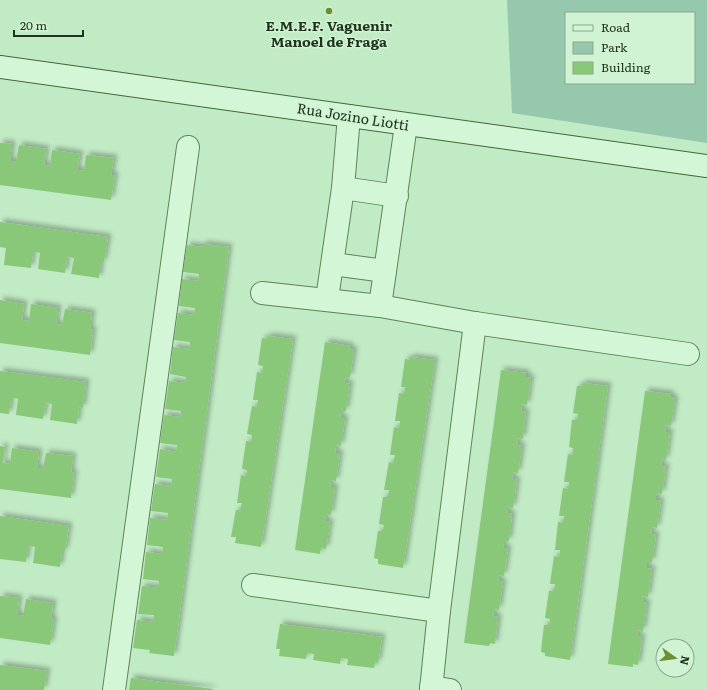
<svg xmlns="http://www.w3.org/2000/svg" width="707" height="690" font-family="Literata,serif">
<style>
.green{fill:#96c8ae;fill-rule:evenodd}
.building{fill:#89c779;filter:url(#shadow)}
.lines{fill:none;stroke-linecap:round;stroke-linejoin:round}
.street-casing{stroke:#5e835a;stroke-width:24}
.secondary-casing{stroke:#42653d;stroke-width:24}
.street{stroke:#d3f7d6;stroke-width:22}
.secondary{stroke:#d3f7d6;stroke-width:22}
.poi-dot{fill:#6b8f2d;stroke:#d0f3d3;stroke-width:1.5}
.labels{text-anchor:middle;stroke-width:3;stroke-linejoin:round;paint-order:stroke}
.poi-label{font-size:14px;font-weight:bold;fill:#20341d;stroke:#d0f3d3}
.street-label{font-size:14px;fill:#20341d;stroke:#d0f3d3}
</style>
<defs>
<filter id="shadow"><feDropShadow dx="3.5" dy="-3.5" stdDeviation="2" flood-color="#0004"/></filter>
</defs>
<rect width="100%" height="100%" fill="#c1ebc4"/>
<path class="green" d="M507,0H707V143L512,113ZM566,13H694V83H566Z"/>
<g class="building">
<path d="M0,143L12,144L10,161H16L19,145L46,149L44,165L50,166L52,150L80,154L77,170L84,171L86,155L114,158L111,175H115L111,200L0,185Z"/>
<path d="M0,222L108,237L104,262L101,261L99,278L71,274L74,258L67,257L65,273L38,269L40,253L36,252H33L31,268L4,265L6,248L0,247Z"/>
<path d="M203,244L229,247L174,656L149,653L150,650L133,648L137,620L153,622L154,619V615L138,614L142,586L158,588L159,581L143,579L146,552L162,554L163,547L147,545L150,518L167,520L168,513L151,511L155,484L171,486L172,479L156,477L160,449L176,452L177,445L160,443L164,415L180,417L181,414V411L165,409L169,381L185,383L186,377L170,374L173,347L189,349L190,342L174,340L178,313L194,315L195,308L179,306L182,279L198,281L199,274L183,272L187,245L203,247Z"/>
<path d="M0,300L24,304L22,320L29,321L31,304L58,308L56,324L62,325L65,309L92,313L90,329L93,330L90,355L0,343Z"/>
<path d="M268,336L293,339L261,547L235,543L236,537H231L236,510H240L242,503H237L241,475L246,476L247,470L242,469L246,441L251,442L252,438V435L247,434L252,406L257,407L258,400H253L257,372L262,373L263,366L258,365L262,338L267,339Z"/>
<path d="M325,342L350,346L349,349L354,350L350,377H346L344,383L350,384L346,411H341L340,418H345L341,446L336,445L335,453H340L336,481L331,480L330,487H335L331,515L326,514L325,521L330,522L326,549L321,548L320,554L295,550Z"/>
<path d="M410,357L435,360L403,568L378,564V559L374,558L378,531H383L384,525L379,524L383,497H388L389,490H384L389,462L393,463L395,455H390L394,427L399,428L400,421H395L399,393L404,394L405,387H401L405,359L410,360Z"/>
<path d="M501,370L526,373V377L531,378L527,405L522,404L521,411L526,412L523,439L518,438L517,445L522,446L518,473L513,472L512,479L517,480L513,508L508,507L507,513L512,514L509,541H504L503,548H508L504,576L499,575L498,581L503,582L499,610L494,609L493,616L498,617L495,644L490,643L489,646L464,643Z"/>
<path d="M0,371L86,382L83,408L79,407L77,424L50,420L52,404L46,403L43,419L16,415L18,399L15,398H11L9,414L0,413Z"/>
<path d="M583,383L608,386L570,660L545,656V653L541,652L544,625H549L550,619L545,618L549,591H554L555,584H550L554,556L559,557L560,550H555L558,522L563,523L564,516H559L563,488L568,489L569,482H564L568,454L573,455V448L569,447L572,420H578V414L573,413L577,386H582Z"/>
<path d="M645,391L671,394L670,397L675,399L671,426L666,425L665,432H670L666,460L662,459L661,466L666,467L662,494L657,493L656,496V500L661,501L657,528L652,527L651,534L656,535L652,562H647V568L652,569L648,597L643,596L642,602L647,603L643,631L638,630L637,636L642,637L638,665L633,664V667L608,664Z"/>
<path d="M0,446L5,447L3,463L10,464L12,448L39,452L37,468H40L43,469L46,453L73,456L71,472L74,473L71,498L0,489Z"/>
<path d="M0,516L69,526L65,551H62L60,567L33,563L35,547L28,546L26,562L0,559Z"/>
<path d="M0,596L19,598L17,615H20L23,616L26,599L53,603L51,619L54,620L50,645L0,638Z"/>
<path d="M280,624L382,637L378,663L375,662L374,668L347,665L348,659L341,658L340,664L313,660L314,654L307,653L306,659L279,656L280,649H276Z"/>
<path d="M0,665L47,671L44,690H0Z"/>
<path d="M131,678L213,689V690H129Z"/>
</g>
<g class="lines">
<defs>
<g id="street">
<path d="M343,188L397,196"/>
<path d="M333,264L385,271"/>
<path d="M262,293L380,306L475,323L688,354"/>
<path d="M327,299L343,188L349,116"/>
<path d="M380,306L406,125"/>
<path d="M253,585L439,611"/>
<path d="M431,687L450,690"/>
<path d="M114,690L188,147"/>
<path d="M431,690L439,611L475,323"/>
</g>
<path id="secondary" d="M0,67L707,166"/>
</defs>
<use href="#street" class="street-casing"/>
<use href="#secondary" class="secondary-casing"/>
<use href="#street" class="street"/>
<use href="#secondary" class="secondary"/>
</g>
<circle class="poi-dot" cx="329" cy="11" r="4"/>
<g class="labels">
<g class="poi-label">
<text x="329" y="31">E.M.E.F. Vaguenir<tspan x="329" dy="16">Manoel de Fraga</tspan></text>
</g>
<g class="street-label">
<text transform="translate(353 117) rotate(9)" y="5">Rua Jozino Liotti</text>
</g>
</g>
<rect x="565" y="12" width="130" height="72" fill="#d0f3d3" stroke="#8aa78a"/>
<rect x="573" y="25" width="20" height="6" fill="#d3f7d6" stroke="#8aa78a"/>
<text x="601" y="32" font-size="12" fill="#20341d">Road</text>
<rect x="573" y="42" width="20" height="12" fill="#96c8ae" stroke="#8aa78a"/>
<text x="601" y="52" font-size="12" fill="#20341d">Park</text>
<rect x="573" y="62" width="20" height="12" fill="#89c779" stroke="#8aa78a"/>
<text x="601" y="72" font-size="12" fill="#20341d">Building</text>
<g transform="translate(675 658) rotate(104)"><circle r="19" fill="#d0f3d3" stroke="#8aa78a"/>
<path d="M0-3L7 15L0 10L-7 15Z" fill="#6b8f2d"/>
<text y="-6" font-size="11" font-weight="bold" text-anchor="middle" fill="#20341d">N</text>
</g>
<path d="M14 30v6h69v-6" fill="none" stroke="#20341d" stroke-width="2"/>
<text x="20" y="30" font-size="12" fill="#20341d" stroke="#d0f3d3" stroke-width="3" paint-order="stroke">20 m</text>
</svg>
